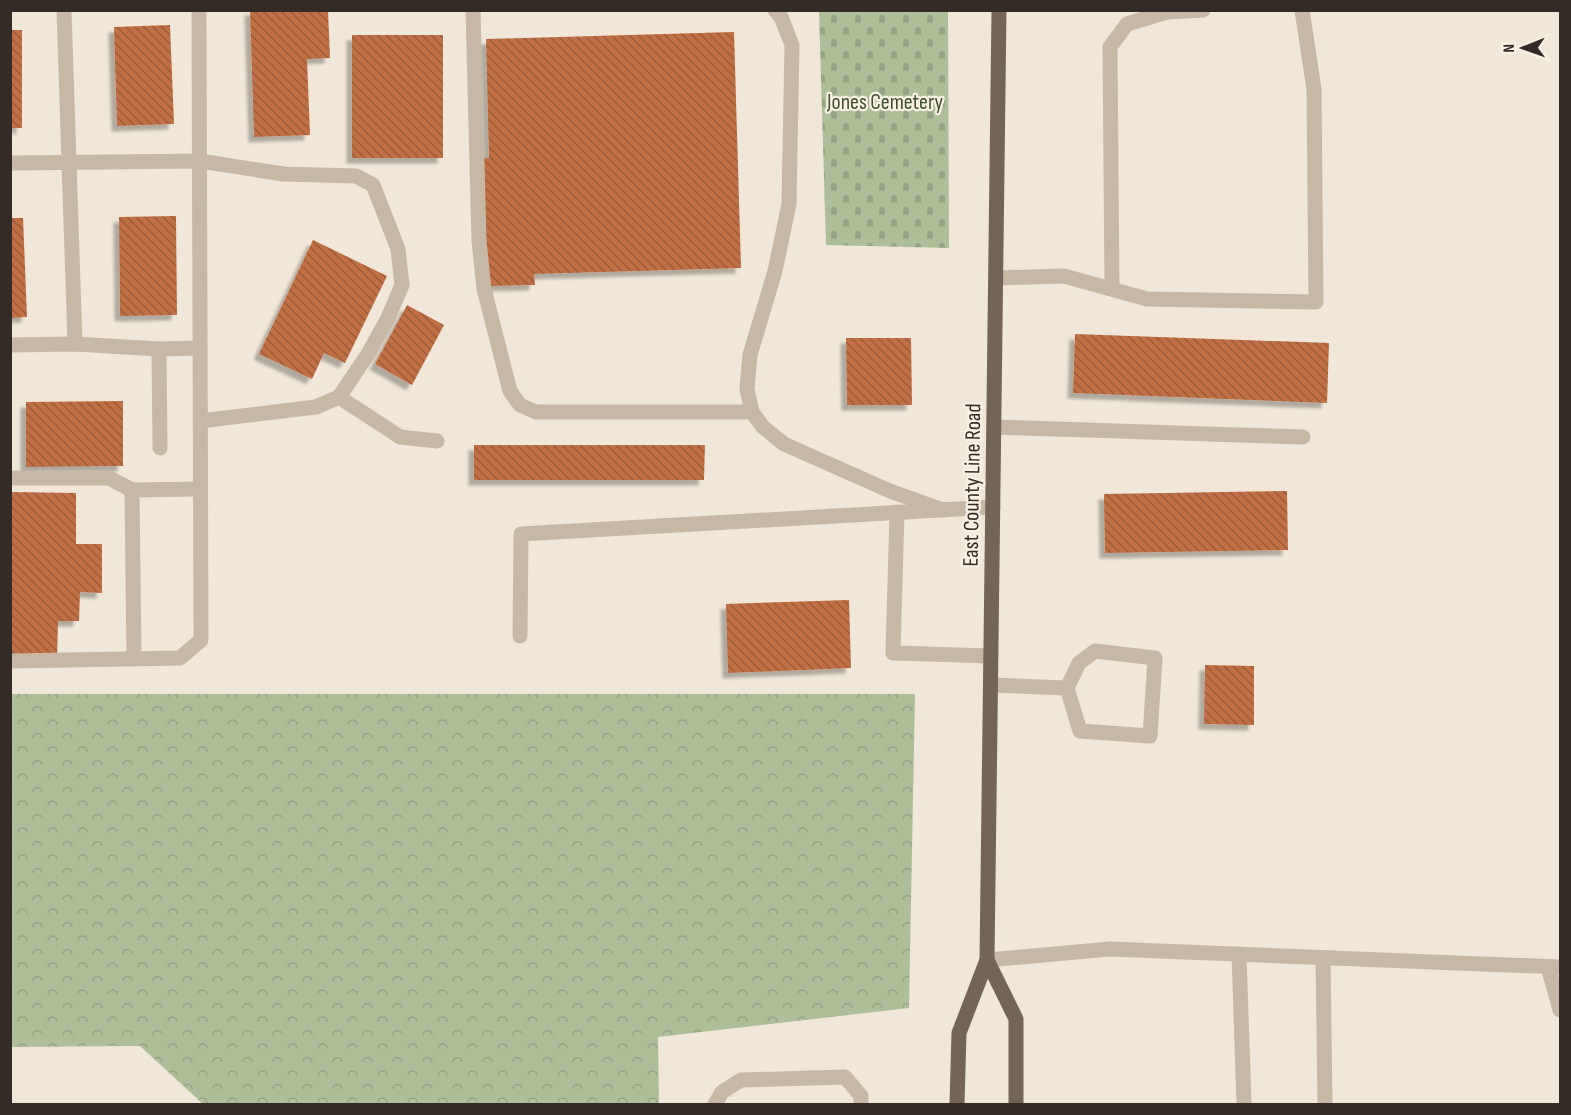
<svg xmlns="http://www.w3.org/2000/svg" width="1571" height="1115" font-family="'Sofia Sans Condensed',sans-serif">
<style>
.forest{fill:url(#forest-crowns)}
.cemetery{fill:url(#cemetery-stones)}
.building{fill:url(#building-back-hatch);filter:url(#shadow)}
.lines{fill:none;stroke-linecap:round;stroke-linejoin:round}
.minor{stroke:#c7b8a5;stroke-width:15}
.major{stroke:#746457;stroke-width:15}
.labels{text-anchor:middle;stroke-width:4.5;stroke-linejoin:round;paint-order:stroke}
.park-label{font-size:22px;fill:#3f502b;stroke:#f8f1e4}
.street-label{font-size:22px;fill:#332b26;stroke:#f8f1e4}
</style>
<defs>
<pattern id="forest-crowns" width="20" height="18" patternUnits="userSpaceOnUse" patternTransform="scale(1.5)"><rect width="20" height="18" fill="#aebe99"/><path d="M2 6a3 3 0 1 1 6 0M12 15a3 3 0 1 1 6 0" fill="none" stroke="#96a384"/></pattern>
<pattern id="cemetery-stones" width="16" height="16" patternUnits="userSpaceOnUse" patternTransform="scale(1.5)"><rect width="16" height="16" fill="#aebe99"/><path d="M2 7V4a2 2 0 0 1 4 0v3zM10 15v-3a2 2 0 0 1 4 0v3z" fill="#96a384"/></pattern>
<pattern id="building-back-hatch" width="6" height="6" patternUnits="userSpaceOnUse" patternTransform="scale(1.5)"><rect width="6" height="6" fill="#c16f45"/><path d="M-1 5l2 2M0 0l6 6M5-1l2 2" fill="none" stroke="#9d5b39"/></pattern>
<filter id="shadow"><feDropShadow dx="-5.5" dy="5.5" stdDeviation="1.5" flood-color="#0004"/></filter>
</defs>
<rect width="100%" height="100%" fill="#f0e7d8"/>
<path class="forest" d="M10,694H915L909,1008L658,1037L659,1104H203L140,1046L11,1047Z"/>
<path class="cemetery" d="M819,11H948L949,248L826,245Z"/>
<g class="building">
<path d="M250,10H328L330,58L307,59L310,135L254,137Z"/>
<path d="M170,25L174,124L117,126L114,27Z"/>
<rect x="10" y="30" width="12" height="98"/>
<path d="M734,32L741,268L534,274L535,285L486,286L482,158H489L486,39Z"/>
<rect x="352" y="35" width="91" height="123"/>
<path d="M176,216L177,315L120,316L119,217Z"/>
<path d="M10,218H23L27,317L10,318Z"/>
<path d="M313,240L387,276L345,363L324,353L312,379L259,354Z"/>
<path d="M407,305L444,325L412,385L375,364Z"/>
<path d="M1075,334L1329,343L1327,403L1073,393Z"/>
<path d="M846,338H911L912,405H847Z"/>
<path d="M123,401V466L26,467V402Z"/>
<path d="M474,445H705L704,480H474Z"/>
<path d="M1287,491L1288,550L1105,553L1104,494Z"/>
<path d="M10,492L76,493V544H102V593L80,592L79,621H58L57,660L10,659Z"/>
<path d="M849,600L851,668L728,673L726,604Z"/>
<path d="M1205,665L1254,666V725L1204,724Z"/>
</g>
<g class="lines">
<g class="minor">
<path d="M64,10L75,344"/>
<path d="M473,10L479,241L484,289L510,391L520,405L536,412H752"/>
<path d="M775,10L781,17L792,45L789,204L775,271L750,355L747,389L752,412L763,427L784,444L890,491L943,510"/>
<path d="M10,163L200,161L283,174L356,176L373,185L398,249L402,285L388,318L368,354L339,397L316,407L200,421"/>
<path d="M996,278L1064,276L1147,299L1316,302L1314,89L1302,10"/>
<path d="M1112,289L1110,47L1127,24L1167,12L1203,10"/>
<path d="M10,345L75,344L159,349L200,348"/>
<path d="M159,349L160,448"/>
<path d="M339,397L400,437L437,441"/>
<path d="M994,427L1303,437"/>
<path d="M10,478H109L132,490"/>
<path d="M897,512L893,653L991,656"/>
<path d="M520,636L521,534L993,507"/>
<path d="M134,659L132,490L200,489"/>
<path d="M10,661L180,658L201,640L199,10"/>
<path d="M991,685L1067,688L1080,731L1150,736L1155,658L1095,651L1079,663L1067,688"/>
<path d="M1239,954L1244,1104"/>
<path d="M1323,958L1325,1104"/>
<path d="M987,960L1110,949L1560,967"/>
<path d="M1548,967L1560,1010"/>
<path d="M715,1104L722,1092L741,1080L845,1077L861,1096V1104"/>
</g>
<g class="major">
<path d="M987,960L1016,1019V1104"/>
<path d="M957,1104L959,1033L987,960L999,10"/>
</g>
</g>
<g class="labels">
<g class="park-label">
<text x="885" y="109">Jones Cemetery</text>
</g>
<g class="street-label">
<text transform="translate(971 485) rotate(-89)" y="8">East County Line Road</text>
</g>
</g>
<rect width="1571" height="1115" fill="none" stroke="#332b26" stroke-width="24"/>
<g transform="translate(1523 48) rotate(269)" stroke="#f8f1e4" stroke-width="4.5" paint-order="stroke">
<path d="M0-4.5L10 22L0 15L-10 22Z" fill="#332b26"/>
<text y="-9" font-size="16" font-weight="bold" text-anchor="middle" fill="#332b26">N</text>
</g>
</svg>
